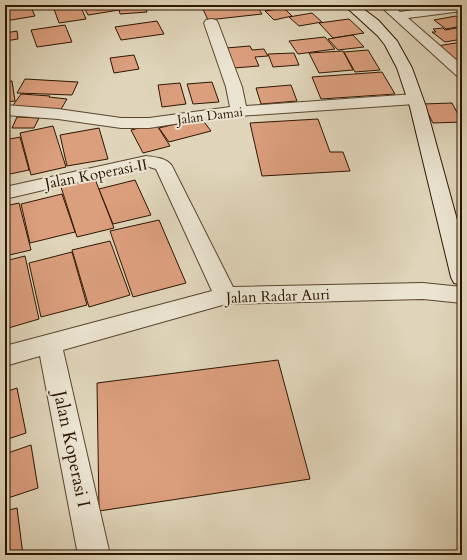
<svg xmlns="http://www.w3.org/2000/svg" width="467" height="560" font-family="Cardo,serif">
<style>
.building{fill:#dc9f7e;stroke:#2d1600}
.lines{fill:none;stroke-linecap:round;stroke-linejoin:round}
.street-casing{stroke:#5a462e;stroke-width:2}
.secondary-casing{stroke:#2d1600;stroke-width:2}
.street{fill:#ebe4d2;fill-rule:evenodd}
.secondary{fill:#ebe4d2;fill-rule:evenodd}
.labels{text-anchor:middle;stroke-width:4;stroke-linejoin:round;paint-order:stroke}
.far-street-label{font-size:13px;fill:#2d1600;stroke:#ebe4d2}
.street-label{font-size:15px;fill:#2d1600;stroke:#ebe4d2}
.near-street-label{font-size:18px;fill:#2d1600;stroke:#ebe4d2}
</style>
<rect width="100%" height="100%" fill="#e0d5ba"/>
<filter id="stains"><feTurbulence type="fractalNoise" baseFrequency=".005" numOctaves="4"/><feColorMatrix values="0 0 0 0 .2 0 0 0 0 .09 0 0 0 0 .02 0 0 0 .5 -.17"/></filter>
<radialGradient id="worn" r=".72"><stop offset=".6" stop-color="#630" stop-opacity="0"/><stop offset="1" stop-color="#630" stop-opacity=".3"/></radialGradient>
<g class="building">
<path d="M13,5H30L35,16L5,21V6Z"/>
<path d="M61,5H80L86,19L59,23L53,6Z"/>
<path d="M83,5H116L119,10L88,15Z"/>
<path d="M118,5H145L147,12L120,14Z"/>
<path d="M149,5H170V6L150,8Z"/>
<path d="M171,5H201L172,8Z"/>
<path d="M218,5H256L262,14L208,20L202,7Z"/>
<path d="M261,5H298L266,11Z"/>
<path d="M284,8L292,16L274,20L265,11Z"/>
<path d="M312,13L322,22L299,26L289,17Z"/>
<path d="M456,16L462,20V26L446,29L434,20Z"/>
<path d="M349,19L364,33L333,38L319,23Z"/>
<path d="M157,21L164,34L121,40L115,27Z"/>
<path d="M65,25L72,42L37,47L31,30Z"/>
<path d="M462,27V39L445,42L432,32H436L433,29L443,28L445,30Z"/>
<path d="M17,31L18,39L5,41V33Z"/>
<path d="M353,35L364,47L338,50L328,39Z"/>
<path d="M325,37L335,49L298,54L289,41Z"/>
<path d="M462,42V67L437,46Z"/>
<path d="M250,46L252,50L264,49L268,56L255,57L259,66L234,68L226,48Z"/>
<path d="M368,50L380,70L355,72L344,52Z"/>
<path d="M343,51L353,70L319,73L309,53Z"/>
<path d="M294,53L299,65L273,67L268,54Z"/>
<path d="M134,55L139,69L114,73L110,58Z"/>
<path d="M382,72L395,94L321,99L312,77Z"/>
<path d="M25,79L78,82L72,95L17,93Z"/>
<path d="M12,81L15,101L5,102V82Z"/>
<path d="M212,82L219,102L193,104L187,84Z"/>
<path d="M180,83L186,104L162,107L158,85Z"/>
<path d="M291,85L297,101L261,104L256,88Z"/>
<path d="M21,94L50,96L49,97L67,99L60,111L11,108Z"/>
<path d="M452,103L462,122L433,123L423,104Z"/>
<path d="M17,117L39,118L34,128H12Z"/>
<path d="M201,118L211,131L169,142L159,128Z"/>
<path d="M318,119L330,152H343L350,171L262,176L250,123Z"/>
<path d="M156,124L170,146L143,153L131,130Z"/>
<path d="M53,126L66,167L31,175L20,133Z"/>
<path d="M99,128L108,159L67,166L60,135Z"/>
<path d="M20,137L29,170L5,175V140Z"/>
<path d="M95,179L114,228L77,237L61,187Z"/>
<path d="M135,180L151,215L113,224L99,189Z"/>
<path d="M62,194L75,232L30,243L21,204Z"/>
<path d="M19,203L31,250L5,256V206Z"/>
<path d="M159,220L186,283L133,297L110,231Z"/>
<path d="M110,241L130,295L89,307L72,250Z"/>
<path d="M72,252L87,305L41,317L29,263Z"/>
<path d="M25,256L39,319L5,329V261Z"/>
<path d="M278,360L310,479L99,511L97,383Z"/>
<path d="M17,388L26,433L5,440V392Z"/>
<path d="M31,445L38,488L5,499V454Z"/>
<path d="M17,508L23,555H5V511Z"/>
</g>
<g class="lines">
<defs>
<g id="street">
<path d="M379,5H393L400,12L448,5H462V11L408,18L462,65V78L457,76Z"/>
<path d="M211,19L216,20L218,23L242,87L246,106L415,94L421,96L423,99L421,102L415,104L239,116L199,120L149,128H121L58,119L5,115V105L58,109L121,118H149L230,107L226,87L204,23L206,20Z"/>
<path d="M146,156C155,157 167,158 172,166L233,287L423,283L462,287V303L423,299L226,304L63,350L110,555H78L40,356L5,366V346L212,291L156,169L146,166L5,199V187Z"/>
</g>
<path id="secondary" d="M344,5H358L378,20L397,41L412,68L426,107L462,238V285L454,283L451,277L410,107L397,68L385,45L378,36Z"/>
</defs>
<use href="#street" class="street-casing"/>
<use href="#secondary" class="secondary-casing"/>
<use href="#street" class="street"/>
<use href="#secondary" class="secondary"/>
</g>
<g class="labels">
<g class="far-street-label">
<text transform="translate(210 115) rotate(-7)" y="5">Jalan Damai</text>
</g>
<g class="street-label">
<text transform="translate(96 174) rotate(-11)" y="5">Jalan Koperasi II</text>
<text transform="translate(278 296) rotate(-2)" y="5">Jalan Radar Auri</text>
</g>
<g class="near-street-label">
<text transform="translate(72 449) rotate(78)" y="6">Jalan Koperasi I</text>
</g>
</g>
<rect width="467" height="560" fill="none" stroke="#e0d5ba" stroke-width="20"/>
<rect x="6" y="6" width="455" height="548" fill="none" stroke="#2d1600" stroke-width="2"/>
<rect x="10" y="10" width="447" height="540" fill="none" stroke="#2d1600"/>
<rect width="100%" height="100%" filter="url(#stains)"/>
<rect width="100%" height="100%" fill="url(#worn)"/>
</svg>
